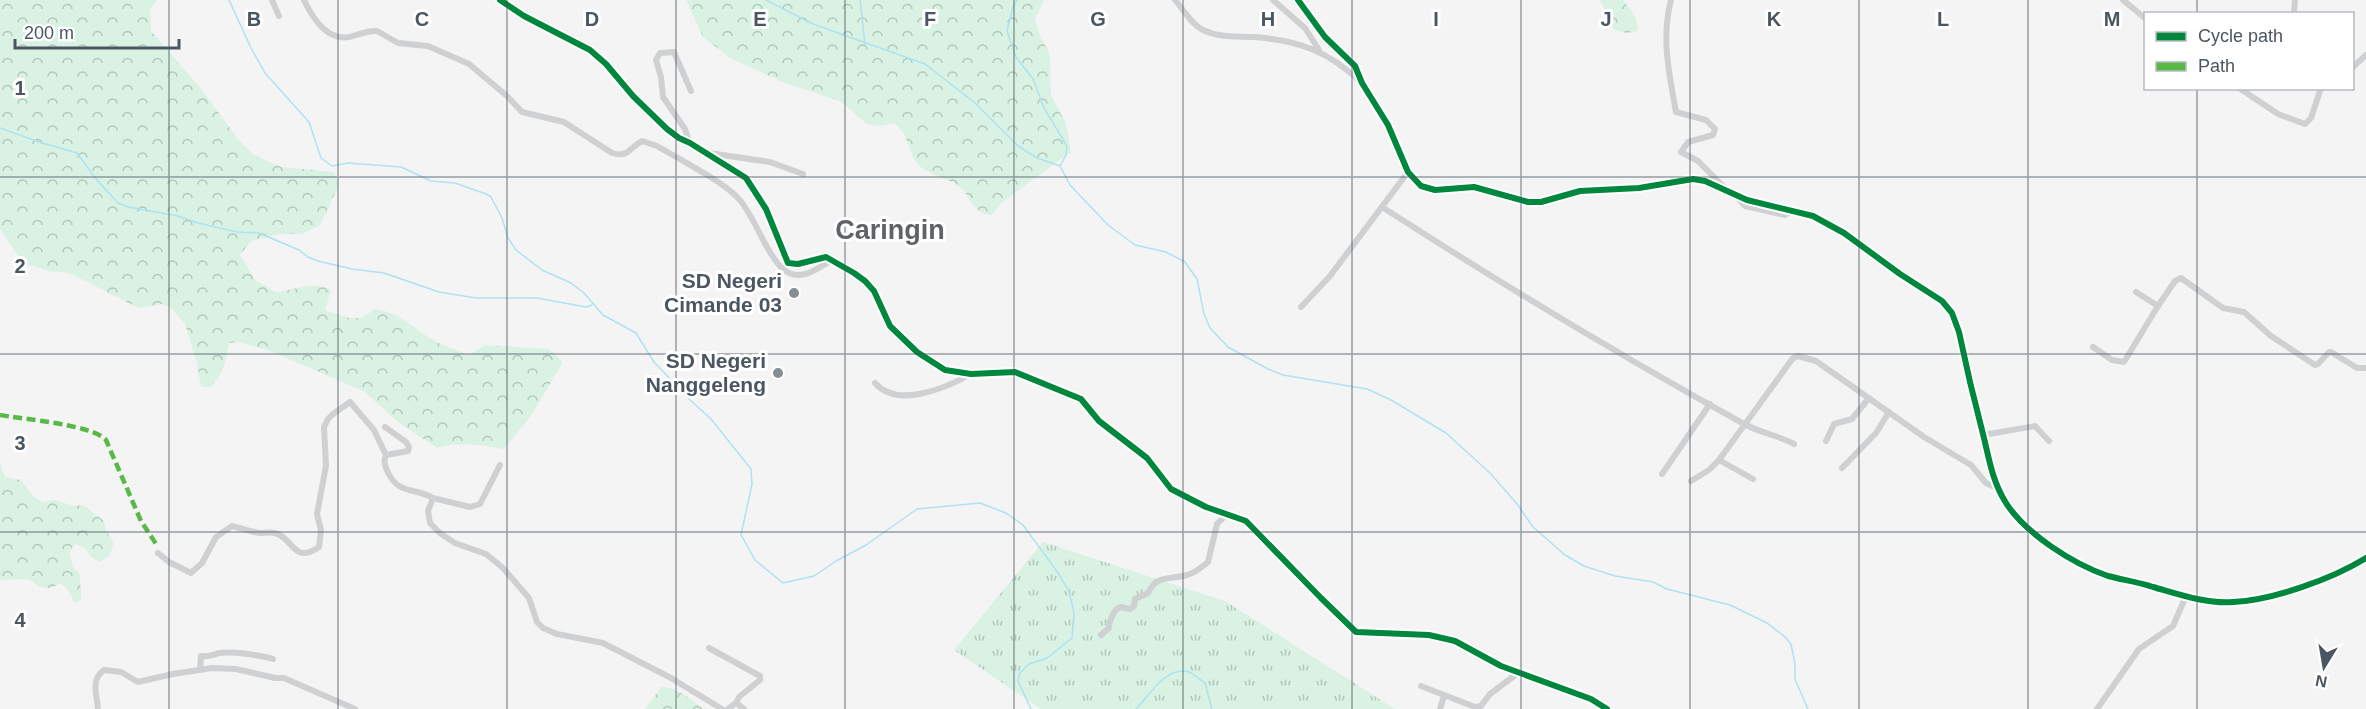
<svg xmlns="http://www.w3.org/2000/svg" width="2366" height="709" font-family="Helvetica,sans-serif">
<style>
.grass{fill:url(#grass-tufts)}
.forest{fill:url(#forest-crowns)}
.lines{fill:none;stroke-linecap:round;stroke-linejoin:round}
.stream{stroke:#aee2f0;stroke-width:1.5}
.street{stroke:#ced0d2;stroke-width:6}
.quiet{stroke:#58b947;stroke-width:4.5;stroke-dasharray:9 4.5;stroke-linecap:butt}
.cycleway-casing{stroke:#fff;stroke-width:10}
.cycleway{stroke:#00873e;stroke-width:6}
.grid{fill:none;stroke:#4a5661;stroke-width:1.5;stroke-opacity:0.55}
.poi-dot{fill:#868d94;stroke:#fff;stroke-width:2}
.labels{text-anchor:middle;stroke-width:6;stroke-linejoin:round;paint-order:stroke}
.poi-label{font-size:21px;font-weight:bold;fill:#4a5661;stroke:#fff;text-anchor:end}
.district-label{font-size:27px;font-weight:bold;fill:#5f6368;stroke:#fff}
.grid-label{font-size:20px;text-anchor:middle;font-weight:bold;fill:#4a5661;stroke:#fff;stroke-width:6;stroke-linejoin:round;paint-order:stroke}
</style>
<defs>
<pattern id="grass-tufts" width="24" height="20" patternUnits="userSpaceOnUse" patternTransform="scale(1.5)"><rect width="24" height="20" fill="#d9f2e3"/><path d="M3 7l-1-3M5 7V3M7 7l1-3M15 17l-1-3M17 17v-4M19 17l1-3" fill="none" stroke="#b2c7bb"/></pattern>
<pattern id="forest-crowns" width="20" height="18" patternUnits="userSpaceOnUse" patternTransform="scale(1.5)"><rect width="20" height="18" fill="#d9f2e3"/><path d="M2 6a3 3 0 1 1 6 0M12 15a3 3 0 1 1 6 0" fill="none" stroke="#b2c7bb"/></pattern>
</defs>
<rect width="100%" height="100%" fill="#f4f4f4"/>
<path class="grass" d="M1043,542L1225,601L1395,709H1041L954,650Z"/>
<g class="forest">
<path d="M0,0H157L150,10L151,31L198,85L238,139L254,155L281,167L334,172L339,185L320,225L302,234H280L251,241L240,255L256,281L276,292C295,290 314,280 331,290L325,310L349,318H362L375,309C402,314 408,324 430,338C441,346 457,350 470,355L485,345L549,349L563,362L531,416L504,449C480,445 460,441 437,448L398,422L365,392L268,350L238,342L228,343C227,361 223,374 211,387H201L197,363L185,324L171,308L162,304L139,308L69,273L49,271L23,263L0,229Z"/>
<path d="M686,0H1044L1035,19L1040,36L1050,55L1051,95L1066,124L1071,152L1001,203L992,215C973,214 972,199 962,189C950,177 929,177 917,163C907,150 909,133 894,123L879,126L867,124L840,101L785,83L730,58L703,37Z"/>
<path d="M1600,0H1623C1630,9 1640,19 1637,31L1627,33L1614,30Z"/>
<path d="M0,464L5,477L21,480L34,497L43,502L54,500L74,506L83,505L104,521L106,530L114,544L109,556L99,562L90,556L85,548L75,544L69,552L73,567L80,575L81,600L75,603L67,589L60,583L51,588L40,587L28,579L0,580Z"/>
<path d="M661,687C676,686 692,700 703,709H645Z"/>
</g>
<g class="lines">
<g class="stream">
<path d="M229,0L251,48L265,73L309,122L321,158L332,166L348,163L401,167L431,181L455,183L486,194L491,197L502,218L508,238L516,250L542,270L571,283L584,293L603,315L636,333L654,362L689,399L711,419L751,469L752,484L741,535L755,560L783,583L814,576L836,561L866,545L917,509L980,503L1006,513L1023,525L1056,570L1069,591L1074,613L1072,638L1047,658L1029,664L1020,673L1018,681L1031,709"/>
<path d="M766,0L813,24L925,64L975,103L1018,146L1037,158L1060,166L1070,185L1108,225L1135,245L1166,252L1185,262L1197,279L1204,314L1210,328L1228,347L1268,369L1283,375L1367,389L1391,400L1446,433L1490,473L1517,504L1533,527L1565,555L1584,566L1615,576L1653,582L1667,589L1730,605L1767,623L1784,636L1791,644L1795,664V679L1808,709"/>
<path d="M860,0L865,44"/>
<path d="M1017,0L1013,7L1007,31L1016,57L1033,79L1044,108L1067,146L1066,155L1060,166"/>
<path d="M0,128L39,142L77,153L96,179L118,203L128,207L178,216L198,223L237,232L259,233L299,250L308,257L318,261L352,269L384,273L439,292L476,298H537L586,307L592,305"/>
<path d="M1136,709C1149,696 1166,665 1189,672C1194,674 1200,680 1205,683L1212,709"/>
</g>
<g class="street">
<path d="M272,0L279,16"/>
<path d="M304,0C312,17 326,41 349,37C359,35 367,30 377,31L398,43L428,46L469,64L507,96L522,112L564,122L612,153C628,158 629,148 642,141L657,146C679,159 722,181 738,198C755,215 769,264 789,273C804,280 820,267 832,260"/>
<path d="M500,0L524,16L590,50L606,64L633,96L667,129L679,138L690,143L746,178L766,209L788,263L798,264L826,257L854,273L865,281L874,291L890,326L917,352L945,370L971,374L1015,372L1081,399L1099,421L1147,458L1171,489L1206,507L1246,521L1321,598L1356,632L1429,635L1455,641L1501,666L1591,699L1607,709"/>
<path d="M1175,0C1184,10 1191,24 1203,30C1220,38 1236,36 1253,37C1298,40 1328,51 1361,82"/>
<path d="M1273,0L1305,28L1319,50"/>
<path d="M1298,0L1325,37L1355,66L1362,83L1388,125L1408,172L1421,186L1435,190L1474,187L1528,202H1541L1580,191L1639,188L1693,179L1705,181L1747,200L1813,216L1844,233L1900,274L1942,301L1952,313L1959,332C1966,366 1974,400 1983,434C1989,458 1992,481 2006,503C2026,534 2073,564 2108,576C2123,580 2138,582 2153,587C2178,594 2206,604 2233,602C2273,600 2332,579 2366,558"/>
<path d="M1671,0C1661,38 1669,73 1676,112L1706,120L1715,129L1713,135L1688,142L1681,152L1698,161L1725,188"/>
<path d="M2123,0L2146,19"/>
<path d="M2294,14L2295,0"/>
<path d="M2352,68L2366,55"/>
<path d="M2239,88L2278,114L2305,124L2311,118L2321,88"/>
<path d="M689,142L685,129L663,97L661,77L656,60L660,53L674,52L691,91"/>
<path d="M709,153L770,162L803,174"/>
<path d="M1736,196L1745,206L1785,215L1793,210"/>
<path d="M1382,207C1500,283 1621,356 1744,424C1761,433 1777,435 1794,444"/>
<path d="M2136,292L2158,306L2175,281L2181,278L2223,308L2244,312L2271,336L2315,365L2318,364L2329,352H2331L2357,368H2366"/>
<path d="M1301,307L1330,276L1408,172"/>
<path d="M2093,347L2112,360L2124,362L2158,306"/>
<path d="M875,383C897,409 946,388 971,374"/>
<path d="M385,427L406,442L409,447L408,451L386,455C384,460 384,462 386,468C397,496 412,486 433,498L428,511L430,523L441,534L455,543L486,554L503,568L529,598L537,622L543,628L557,634L603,643L671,678L722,709"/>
<path d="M1983,435L2035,426L2049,441"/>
<path d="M1826,441L1834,424L1852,419L1869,398"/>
<path d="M1719,460L1753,479"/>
<path d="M1842,468L1876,433L1889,412"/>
<path d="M1662,474L1710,404"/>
<path d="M1691,481L1709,470L1719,460L1793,358L1798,356L1816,361L1924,437L1971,465L1986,483L1997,488"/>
<path d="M433,498L470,507L480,504L500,465"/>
<path d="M158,553L169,562L191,573L202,563L216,537L232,526C241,528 251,532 260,533C265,533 270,532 275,533C294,538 293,565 319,547L321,530L317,514L326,466L324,427L328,419L333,414L350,402L374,430L386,455"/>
<path d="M1101,635L1109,628C1109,622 1114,608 1121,607C1124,607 1127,609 1130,609L1134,606L1135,599L1148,593C1157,574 1170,580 1187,575C1195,573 1202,567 1208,562L1217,524L1227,514"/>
<path d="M709,648L760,676V680L739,697L736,703"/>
<path d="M200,670L201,656C209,657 212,655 219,653C232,651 260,655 273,659"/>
<path d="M1421,686L1475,707L1481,706L1490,694L1518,673"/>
<path d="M98,709C97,695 90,680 104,670L121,672L138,682L173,674L212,668L236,669L275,678H284L355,709"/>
<path d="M728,709L736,703L744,709"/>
<path d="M1440,709L1444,696"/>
<path d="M2097,709L2139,649L2173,626L2186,596"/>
</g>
<path class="quiet" d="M0,415C22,419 94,425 106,440L141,521L158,547"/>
<defs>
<g id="cycleway">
<path d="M500,0L524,16L590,50L606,64L633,96L667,129L679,138L690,143L746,178L766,209L788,263L798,264L826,257L854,273L865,281L874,291L890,326L917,352L945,370L971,374L1015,372L1081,399L1099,421L1147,458L1171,489L1206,507L1246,521L1321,598L1356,632L1429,635L1455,641L1501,666L1591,699L1607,709"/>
<path d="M1298,0L1325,37L1355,66L1362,83L1388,125L1408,172L1421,186L1435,190L1474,187L1528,202H1541L1580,191L1639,188L1693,179L1705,181L1747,200L1813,216L1844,233L1900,274L1942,301L1952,313L1959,332C1966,366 1974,400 1983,434C1989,458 1992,481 2006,503C2026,534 2073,564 2108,576C2123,580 2138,582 2153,587C2178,594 2206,604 2233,602C2273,600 2332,579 2366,558"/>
</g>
</defs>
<use href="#cycleway" class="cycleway-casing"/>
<use href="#cycleway" class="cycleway"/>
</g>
<path class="grid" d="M169,0V709M338,0V709M507,0V709M676,0V709M845,0V709M1014,0V709M1183,0V709M1352,0V709M1521,0V709M1690,0V709M1859,0V709M2028,0V709M2197,0V14M2197,88V709M0,177H2366M0,354H2366M0,532H2366"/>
<g class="poi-dot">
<circle cx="794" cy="293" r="6"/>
<circle cx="778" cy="373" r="6"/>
</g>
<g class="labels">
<g class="poi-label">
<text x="782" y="288">SD Negeri<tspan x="782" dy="24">Cimande 03</tspan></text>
<text x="766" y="368">SD Negeri<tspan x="766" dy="24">Nanggeleng</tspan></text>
</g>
<g class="district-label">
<text x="890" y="239">Caringin</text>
</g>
</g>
<g class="grid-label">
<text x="254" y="26">B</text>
<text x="422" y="26">C</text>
<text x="592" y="26">D</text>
<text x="760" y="26">E</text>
<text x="930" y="26">F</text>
<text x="1098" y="26">G</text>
<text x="1268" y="26">H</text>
<text x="1436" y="26">I</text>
<text x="1606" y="26">J</text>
<text x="1774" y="26">K</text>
<text x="1943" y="26">L</text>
<text x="2112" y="26">M</text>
<text x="20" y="95">1</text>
<text x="20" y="273">2</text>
<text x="20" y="450">3</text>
<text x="20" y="627">4</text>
</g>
<rect x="2144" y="12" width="210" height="78" fill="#ffffff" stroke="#b7bbc0" stroke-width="1.5"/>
<rect x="2156" y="32" width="30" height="9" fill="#00873e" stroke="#b7bbc0" stroke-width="1.5"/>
<text x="2198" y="42" font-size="18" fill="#4a5661">Cycle path</text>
<rect x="2156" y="62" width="30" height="9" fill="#58b947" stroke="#b7bbc0" stroke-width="1.5"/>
<text x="2198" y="72" font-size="18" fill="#4a5661">Path</text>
<g transform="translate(2324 667) rotate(191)" stroke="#ffffff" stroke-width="4.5" paint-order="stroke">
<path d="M0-4.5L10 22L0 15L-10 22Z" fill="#4a5661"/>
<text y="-9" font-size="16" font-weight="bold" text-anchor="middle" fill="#4a5661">N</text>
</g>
<path d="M15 39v9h164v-9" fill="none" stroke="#4a5661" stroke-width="3"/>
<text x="24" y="39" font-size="18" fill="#4a5661" stroke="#ffffff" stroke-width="4.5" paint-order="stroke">200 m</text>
</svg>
